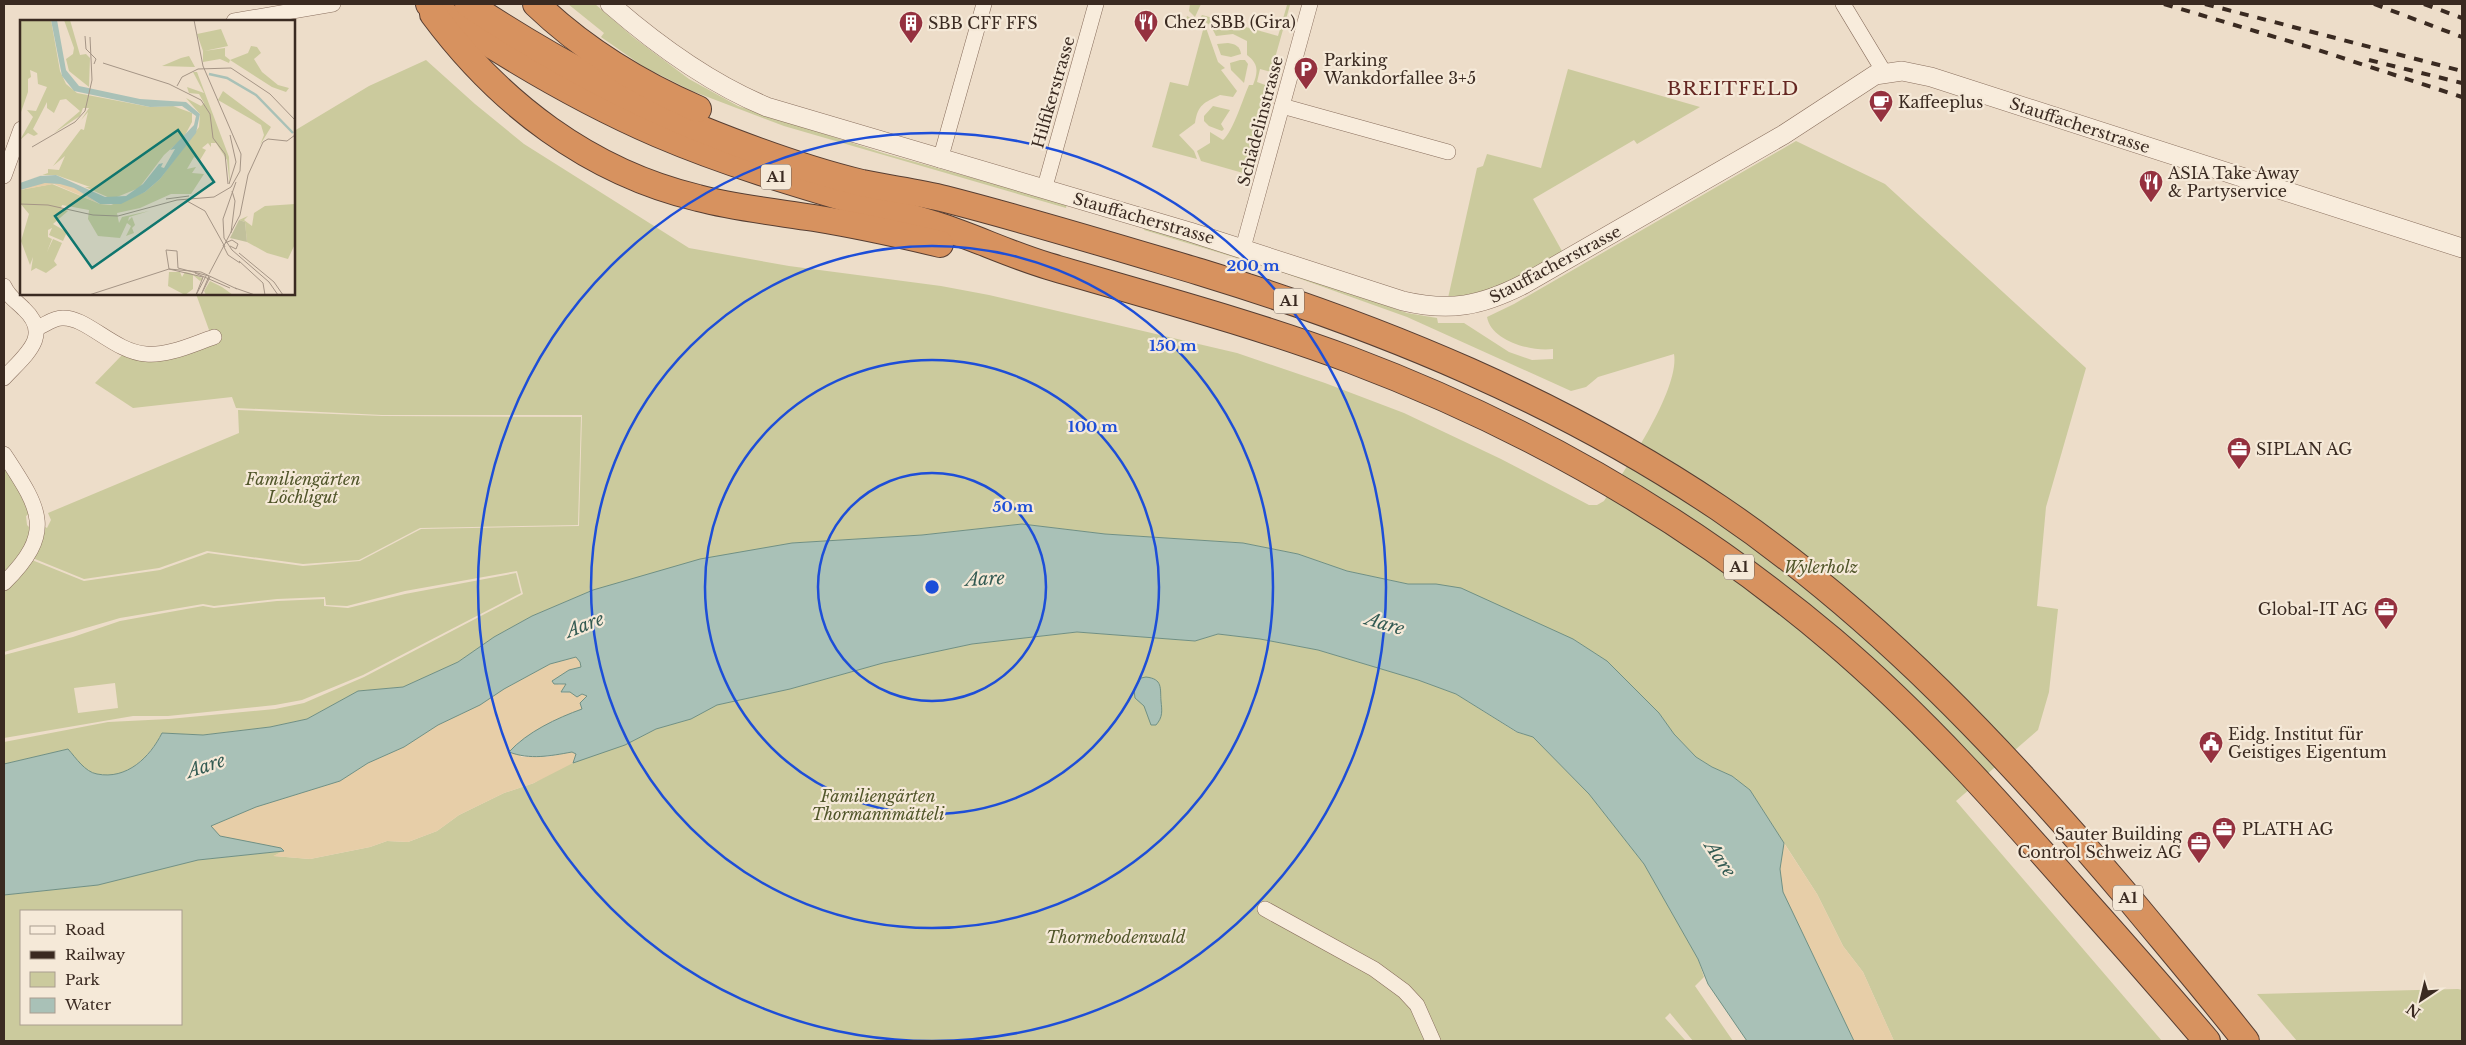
<svg xmlns="http://www.w3.org/2000/svg" width="2466" height="1045" font-family="'Libre Baskerville',serif">
<style>
.green{fill:#cbca9d;fill-rule:evenodd}
.sand{fill:#e7cea8}
.water{fill:#a9c1b7;stroke:#709084}
.lines{fill:none;stroke-linecap:round;stroke-linejoin:round}
.minor-casing{stroke:#896f5e;stroke-width:16}
.tertiary-casing{stroke:#896f5e;stroke-width:20}
.motorway-casing{stroke:#573e32;stroke-width:28}
.minor{stroke:#f8ecdc;stroke-width:15}
.tertiary{stroke:#f8ecdc;stroke-width:19}
.motorway{stroke:#d7925f;stroke-width:26}
.rail{stroke:#3a2a21;stroke-width:4;stroke-dasharray:9 9;stroke-linecap:butt}
.ring{fill:none;stroke:#1d4ed8;stroke-width:2.5}
.labels{text-anchor:middle;stroke-width:4.5;stroke-linejoin:round;paint-order:stroke}
.shield{fill:#f5e9d8;stroke:#726358;stroke-width:1}
.shield-label{font-size:15px;font-weight:bold;fill:#3a2a21}
.poi-label{font-size:16px;fill:#3a2a21;stroke:#f5e9d8;text-anchor:start}
.street-label{font-size:16px;fill:#3a2a21;stroke:#f5e9d8}
.park-label{font-size:16px;font-style:italic;fill:#505529;stroke:#f5e9d8}
.water-label{font-size:18px;font-style:italic;fill:#315951;stroke:#f5e9d8}
.quarter-label{font-size:19px;letter-spacing:1px;fill:#652722;stroke:#f5e9d8}
.inset-river{fill:none;stroke:#a9c1b7;stroke-width:2.5}
.inset-road{fill:none;stroke:#a59586;stroke-width:1}
.view{fill:#0f766e;fill-opacity:0.15;stroke:#0f766e;stroke-width:2.5}
.inset-edge{fill:none;stroke:#3a2a21;stroke-width:2.5}
.centre{fill:#1d4ed8;stroke:#f5e9d8;stroke-width:2.5}
.ring-label{font-size:15px;text-anchor:middle;font-weight:bold;fill:#1d4ed8;stroke:#f5e9d8;stroke-width:4.5;stroke-linejoin:round;paint-order:stroke}
</style>
<rect width="100%" height="100%" fill="#edddc9"/>
<g class="green">
<path d="M568,4H595L633,37L689,79L738,106L883,153L1067,204L1066,208L784,126L692,91L644,67L601,37L604,33Z"/>
<path d="M1190,4H1201L1195,17L1189,11Z"/>
<path d="M1287,5H1290L1271,72L1260,69L1257,82L1268,86L1243,173L1201,161L1197,151L1210,143V132L1223,140C1233,132 1243,98 1249,85H1253C1258,72 1259,64 1247,55V41L1233,34L1216,36L1211,26L1200,18L1202,15L1278,36Z"/>
<path d="M1187,16L1205,25L1218,62L1225,68L1221,70L1237,91L1233,97L1220,95C1204,103 1198,104 1195,123L1179,135L1194,151L1197,159L1152,147L1170,82L1188,86L1203,30L1185,25Z"/>
<path d="M1228,43C1235,44 1240,46 1241,54L1231,57L1221,55L1217,44Z"/>
<path d="M426,60L475,104L524,144L689,248L789,266L941,286L989,295L1237,353L1325,383L1404,413L1501,459L1589,505H1597L1604,501C1625,471 1680,389 1674,354L1598,377L1586,387L1571,391L1407,317L1273,269L1144,230V227L1273,265L1407,313L1437,318L1438,323H1464L1509,352L1532,360L1553,359V349C1532,352 1491,341 1487,317L1514,304L1796,141L1885,184L2086,368L2046,507L2037,606L2058,609L2049,692L2038,730L1956,801L2162,1041H1894L1863,972L1843,946L1817,894L1750,790L1732,776L1712,767L1696,757L1674,734L1659,713L1607,661L1573,639L1436,584H1408L1347,571L1298,554L1243,543L1105,534L1022,524L922,535L792,543L593,590L532,616L494,637L458,662L403,687L358,691L307,719L270,727L203,735L162,733C149,757 127,780 97,774C85,772 75,758 68,749L4,764V742L108,722L169,719L275,709L304,703L364,677L523,594L517,571L405,591L347,606L326,605L325,597L277,599L214,606L203,604L120,618L4,652V584L27,558L84,581L160,570L208,553L303,566L360,561L421,529L579,526L582,415H382L236,408L232,397L133,408L95,383L123,354L213,341L196,294H294V131L369,86Z"/>
<path d="M1240,60H1245L1248,64L1244,83L1231,70L1230,63Z"/>
<path d="M1568,69L1700,107L1637,144L1634,140L1533,199L1567,260L1446,307L1477,168L1483,166L1487,154L1541,168Z"/>
<path d="M1213,106L1230,110L1221,124L1224,129L1222,131L1209,126L1204,121V116Z"/>
<path d="M238,410L382,416L581,417L578,525L420,528L359,560L303,564L207,551L159,568L84,579L30,557L43,526L47,528L51,520L48,513L239,433Z"/>
<path d="M4,463L23,496L29,514L26,516L27,525L31,529L23,553L4,576Z"/>
<path d="M516,573L521,593L363,675L302,700L275,705L168,716H133L4,738V655L73,637L120,621L203,606L214,608L277,601L324,599V606L348,608L405,594ZM115,683L118,708L78,713L74,688Z"/>
<path d="M1077,632L1195,641L1218,634L1260,639L1318,650L1418,680L1456,694L1516,732L1533,737L1589,794L1644,864L1698,959L1704,977L1695,986L1733,1041H1693L1670,1013L1665,1018L1686,1041H4V895L98,885L198,860L284,851L274,856L310,859L370,847L387,841L408,842L437,831L459,815L504,793L534,783L554,770L603,750L625,745L656,729L691,719L716,705L790,689L883,663L933,652L972,644ZM21,911H181V1024H21Z"/>
<path d="M2458,989L2462,990V1041H2297L2257,994Z"/>
</g>
<g class="sand">
<path d="M576,657L580,662L581,667L568,670L558,685L566,684L561,693L570,692L587,696L583,709L553,721L517,743L521,757H547L572,752L576,754L573,763L534,783L504,793L459,815L437,831L408,842L387,841L370,847L310,859L273,856L283,851L220,836L210,826L256,807L340,781L368,763L404,747L438,725L480,705L504,689L550,664Z"/>
<path d="M1767,817L1817,894L1843,946L1863,972L1894,1041H1840L1758,829Z"/>
</g>
<g class="water">
<path d="M1022,524L1105,534L1243,543L1298,554L1347,571L1408,584H1436L1461,588L1573,639L1607,661L1659,713L1674,734L1696,757L1712,767L1732,776L1750,790L1784,843L1780,869L1783,892L1854,1041H1747L1708,984L1698,959L1644,864L1589,794L1533,737L1517,732L1456,694L1418,680L1318,650L1260,639L1218,634L1195,641L1077,632L972,644L883,663L790,689L717,705L691,719L656,729L625,745L573,763L576,754L572,752C550,756 530,760 509,752C527,732 557,718 582,709L580,703L587,696L582,694L577,697L570,692H561L566,684H554L552,681L569,670L581,667L580,662L576,657L550,664L504,689L480,705L438,725L404,747L368,763L340,781L256,807L211,826L220,836L281,848L284,851L198,860L98,885L4,895V764L68,749C76,758 85,772 97,774C127,780 150,757 162,733L203,735L270,727L307,719L358,691L403,687L458,662L494,637L532,616L593,590L700,559L792,543L922,535Z"/>
<path d="M1146,677C1163,679 1160,688 1161,701C1162,711 1163,717 1156,725H1151L1144,706L1135,698L1134,690L1141,678Z"/>
</g>
<g class="lines">
<defs>
<g id="minor">
<path d="M1843,4L1884,72"/>
<path d="M234,21L333,4"/>
<path d="M1282,106L1448,152"/>
<path d="M940,160L984,4"/>
<path d="M4,176L21,129"/>
<path d="M1044,190L1096,4"/>
<path d="M1243,248L1310,4"/>
<path d="M4,286C8,296 16,301 24,309C53,336 24,356 4,378"/>
<path d="M37,328C45,325 53,318 62,318C86,316 114,352 146,354C169,356 193,344 214,337"/>
<path d="M4,454C39,508 57,531 4,583"/>
<path d="M1265,909L1374,969L1404,991L1417,1005L1433,1041"/>
</g>
<path id="tertiary" d="M610,4C657,45 709,83 767,107L1190,232L1403,301C1450,312 1481,306 1524,284L1783,135L1875,75L1902,71L1931,77L2462,248"/>
<g id="motorway">
<path d="M429,4C502,54 577,99 658,134C749,173 845,197 939,226C976,238 1011,255 1048,266C1150,296 1252,323 1351,360C1526,426 1689,519 1832,640C1924,718 2003,808 2082,898C2124,945 2166,993 2207,1041"/>
<path d="M468,4C542,53 619,96 701,129C753,150 808,170 862,183C890,189 918,192 945,199C1031,221 1116,247 1200,272C1383,328 1560,401 1719,508C1878,616 2009,756 2132,902C2170,948 2209,994 2246,1041"/>
<path d="M536,4C583,49 638,83 698,109"/>
<path d="M433,14C499,103 589,172 698,198C736,208 775,212 814,218C856,225 898,234 940,244"/>
</g>
</defs>
<use href="#minor" class="minor-casing"/>
<use href="#tertiary" class="tertiary-casing"/>
<use href="#motorway" class="motorway-casing"/>
<use href="#minor" class="minor"/>
<use href="#tertiary" class="tertiary"/>
<use href="#motorway" class="motorway"/>
<g class="rail">
<path d="M2164,4L2312,48L2462,97"/>
<path d="M2205,4L2462,71"/>
<path d="M2374,4L2462,37"/>
<path d="M2424,4L2462,18"/>
<path d="M2369,60L2462,83"/>
</g>
</g>
<g class="ring">
<circle cx="932" cy="587" r="114"/>
<circle cx="932" cy="587" r="227"/>
<circle cx="932" cy="587" r="341"/>
<circle cx="932" cy="587" r="454"/>
</g>
<defs>
<symbol id="restaurant-pin" viewBox="-11 -11 22 30"><path d="M0 17L-7.5 6A9.5 9.5 0 1 1 7.5 6Z" fill="#95313f" stroke="#f5e9d8"/><path d="M-5-6h1v4h1v-4h1v4h1v-4h1v5L-1.5 .5V6h-2V.5L-5-1ZM5-6V6H3V1.5H1.5Q1.5-4 5-6Z" fill="#fff"/></symbol>
<symbol id="building-pin" viewBox="-11 -11 22 30"><path d="M0 17L-7.5 6A9.5 9.5 0 1 1 7.5 6Z" fill="#95313f" stroke="#f5e9d8"/><path d="M-4-6H4V6H1V3H-1V6H-4ZM-2.5-4.3h1.7v1.8h-1.7ZM.8-4.3h1.7v1.8H.8ZM-2.5-1h1.7V.8h-1.7ZM.8-1h1.7V.8H.8Z" fill="#fff"/></symbol>
<symbol id="parking-pin" viewBox="-11 -11 22 30"><path d="M0 17L-7.5 6A9.5 9.5 0 1 1 7.5 6Z" fill="#95313f" stroke="#f5e9d8"/><path d="M-3.5-5.5H1a3.5 3.5 0 0 1 0 7H-1V5.5H-3.5ZM-1-3.4V-.6H.8a1.4 1.4 0 0 0 0-2.8Z" fill="#fff"/></symbol>
<symbol id="cafe-pin" viewBox="-11 -11 22 30"><path d="M0 17L-7.5 6A9.5 9.5 0 1 1 7.5 6Z" fill="#95313f" stroke="#f5e9d8"/><path d="M-5.5-4.5H6V0H3Q3 3.5 0 3.5H-2.5Q-5.5 3.5-5.5 0ZM3-3.2v2h1.7v-2ZM-6 4.5H4V6H-6Z" fill="#fff"/></symbol>
<symbol id="office-pin" viewBox="-11 -11 22 30"><path d="M0 17L-7.5 6A9.5 9.5 0 1 1 7.5 6Z" fill="#95313f" stroke="#f5e9d8"/><path d="M-6-3h4V-5.5h4V-3h4V5H-6ZM-1-4.5V-3h2v-1.5ZM-6 0V1H6V0Z" fill="#fff"/></symbol>
<symbol id="civic-pin" viewBox="-11 -11 22 30"><path d="M0 17L-7.5 6A9.5 9.5 0 1 1 7.5 6Z" fill="#95313f" stroke="#f5e9d8"/><path d="M-.6-6.5H3V-4.5H.6V-3L4-1V1h2V6H-6V1h2V-1L-.6-3ZM-1.2 2.5V6h2.4V2.5Z" fill="#fff"/></symbol>
</defs>
<g fill-rule="evenodd">
<use href="#restaurant-pin" x="1132" y="8" width="28" height="38"/>
<use href="#building-pin" x="897" y="9" width="28" height="38"/>
<use href="#parking-pin" x="1292" y="55" width="28" height="38"/>
<use href="#cafe-pin" x="1867" y="88" width="28" height="38"/>
<use href="#restaurant-pin" x="2137" y="168" width="28" height="38"/>
<use href="#office-pin" x="2225" y="435" width="28" height="38"/>
<use href="#office-pin" x="2372" y="595" width="28" height="38"/>
<use href="#civic-pin" x="2197" y="729" width="28" height="38"/>
<use href="#office-pin" x="2210" y="815" width="28" height="38"/>
<use href="#office-pin" x="2185" y="829" width="28" height="38"/>
</g>
<g class="labels">
<g class="shield">
<rect x="761" y="164.5" width="30" height="25" rx="4"/>
<rect x="1274" y="288.5" width="30" height="25" rx="4"/>
<rect x="1724" y="554.5" width="30" height="25" rx="4"/>
<rect x="2113" y="885.5" width="30" height="25" rx="4"/>
</g>
<g class="shield-label">
<text x="776" y="182">A1</text>
<text x="1289" y="306">A1</text>
<text x="1739" y="572">A1</text>
<text x="2128" y="903">A1</text>
</g>
<g class="poi-label">
<text x="1164" y="28">Chez SBB (Gira)</text>
<text x="928" y="29">SBB CFF FFS</text>
<text x="1324" y="66">Parking<tspan x="1324" dy="18">Wankdorfallee 3+5</tspan></text>
<text x="1898" y="108">Kaffeeplus</text>
<text x="2168" y="179">ASIA Take Away<tspan x="2168" dy="18">&amp; Partyservice</tspan></text>
<text x="2256" y="455">SIPLAN AG</text>
<text x="2368" y="615" text-anchor="end">Global-IT AG</text>
<text x="2228" y="740">Eidg. Institut für<tspan x="2228" dy="18">Geistiges Eigentum</tspan></text>
<text x="2242" y="835">PLATH AG</text>
<text x="2182" y="840" text-anchor="end">Sauter Building<tspan x="2182" dy="18">Control Schweiz AG</tspan></text>
</g>
<g class="street-label">
<text transform="translate(1053 92) rotate(-74)" y="6">Hilfikerstrasse</text>
<text transform="translate(1260 121) rotate(-75)" y="6">Schädelinstrasse</text>
<text transform="translate(2080 125) rotate(18)" y="6">Stauffacherstrasse</text>
<text transform="translate(1144 218) rotate(16)" y="6">Stauffacherstrasse</text>
<text transform="translate(1555 264) rotate(-28)" y="6">Stauffacherstrasse</text>
</g>
<g class="park-label">
<text x="303" y="485">Familiengärten<tspan x="303" dy="18">Löchligut</tspan></text>
<text x="1821" y="573">Wylerholz</text>
<text x="878" y="802">Familiengärten<tspan x="878" dy="18">Thormannmätteli</tspan></text>
<text x="1116" y="943">Thormebodenwald</text>
</g>
<g class="water-label">
<text transform="translate(985 579) rotate(-3)" y="6">Aare</text>
<text transform="translate(1385 624) rotate(16)" y="6">Aare</text>
<text transform="translate(585 625) rotate(-21)" y="6">Aare</text>
<text transform="translate(206 766) rotate(-19)" y="6">Aare</text>
<text transform="translate(1720 859) rotate(56)" y="6">Aare</text>
</g>
<g class="quarter-label">
<text x="1733" y="95">BREITFELD</text>
</g>
</g>
<g transform="translate(20 20)">
<rect width="275" height="275" fill="#edddc9"/>
<path d="M0,0H31L40,51L46,64L57,73L130,87L153,86L172,93V102L164,117L144,135L119,168L92,179L65,167H70L36,155H22L0,163L28,153V149L39,150L45,136L33,146L61,109L64,110L68,92L61,100L69,88H63L60,96L34,113L60,91L46,79L40,80L34,93L27,88V82L13,109L18,114L14,116L8,113L0,120L13,97L7,90L16,91L27,67L18,64L17,53L10,50L11,57L8,59V72L0,95ZM44,0H50L60,35L66,34L70,38L69,67L49,51L46,39L53,34L54,28ZM201,9L208,26L184,31L205,28V36L210,40L228,33L231,26L237,27L241,33L234,39L242,52L258,65L269,68L266,72L252,67L210,40L209,43L200,39L183,42V31L177,14ZM169,36L175,47L142,46L161,38ZM173,52H177L209,137L210,166L207,140L196,123H191V127L188,123L182,128L186,130L180,140L174,137L167,149L176,147L172,153L184,154L171,174H151L120,188L97,193L99,203L102,197L129,191L109,197L108,201L112,197L115,205L112,208L114,213L106,216L111,206L107,203L100,218L78,216L68,199L69,190L42,185L41,188L48,191L33,204L47,212L43,221L29,215L32,208L28,210V217L32,219L27,232L33,219L42,223L34,241L37,245L26,253L16,248L11,251L13,237L10,245L1,221L9,194L0,183V170L32,164L80,184L91,185L125,172L140,159L179,107L180,94L166,78L181,86L184,83L179,74L169,73L167,67L184,73ZM203,71L251,107L240,125L244,115L241,105L198,80ZM275,184V224L268,239L247,233L227,222L225,202L219,200L228,196L224,200L232,206L234,193L245,186ZM149,252H160L162,257L165,252L170,253L182,258L183,259L180,261L173,255V269L165,275L148,266ZM190,261L202,267L213,275H186L184,271Z" fill="#cbca9d"/>
<path d="M23,160L48,164L78,183L34,164L0,170Z" fill="#e7cea8"/>
<path d="M219,200L225,202L227,222L210,218Z" fill="#c1c09b"/>
<path d="M31,0H37L46,50L59,66L120,79L166,82L180,94L176,113L140,159L125,172L101,184H80L54,168L40,164L25,163L0,170V163L20,156L36,155L85,177L106,176L123,164L139,144L143,143L141,147L144,148L155,129L150,130L174,105L176,96L162,86L130,87L54,71L42,56Z" fill="#a9c1b7"/>
<path class="inset-river" d="M189,54L207,58L236,75L273,113"/>
<path class="inset-road" d="M65,16L66,29L76,39L74,44M83,43L149,64L181,80L190,94L193,118L205,134L208,164M157,66L162,57L178,49L211,48L250,74L275,100M12,127L55,102L65,91L72,60L70,17M216,162L203,199L204,218L212,230L249,262L258,275M209,164L216,142L210,115M146,179L169,176M167,181L185,191L205,227M0,184L28,185L73,195L98,196L157,180L194,177L211,167L220,151L221,134L183,46L174,0M211,213L215,181L212,171M205,223L212,220L218,224L216,229L210,226M203,225L208,235L220,243M219,233L254,262L263,275M219,241L243,263L245,275M175,253L210,268M189,254L220,195L228,155L243,122L248,119L267,121L275,115M215,268L235,275M69,275L149,249L181,252L217,269M176,275L186,256M176,275L183,257L149,249L146,230L157,231L158,248L189,256L181,275M181,275L190,257"/>
<path class="view" d="M158,110L194,162L72,248L35,196Z"/>
<rect width="275" height="275" class="inset-edge"/>
</g>
<circle cx="932" cy="587" r="8" class="centre"/>
<g class="ring-label">
<text x="1253" y="271">200 m</text>
<text x="1173" y="351">150 m</text>
<text x="1093" y="432">100 m</text>
<text x="1013" y="512">50 m</text>
</g>
<rect width="2466" height="1045" fill="none" stroke="#3a2a21" stroke-width="10"/>
<rect x="20" y="910" width="162" height="115" fill="#f5e9d8" stroke="#aa9d8f"/>
<rect x="30" y="926" width="25" height="8" fill="#f8ecdc" stroke="#aa9d8f"/>
<text x="65" y="935" font-size="15" fill="#3a2a21">Road</text>
<rect x="30" y="951" width="25" height="8" fill="#3a2a21" stroke="#aa9d8f"/>
<text x="65" y="960" font-size="15" fill="#3a2a21">Railway</text>
<rect x="30" y="972" width="25" height="15" fill="#cbca9d" stroke="#aa9d8f"/>
<text x="65" y="985" font-size="15" fill="#3a2a21">Park</text>
<rect x="30" y="998" width="25" height="15" fill="#a9c1b7" stroke="#aa9d8f"/>
<text x="65" y="1010" font-size="15" fill="#3a2a21">Water</text>
<g transform="translate(2421 1000) rotate(215)" stroke="#f5e9d8" stroke-width="4" paint-order="stroke">
<path d="M0-4L9 19L0 12L-9 19Z" fill="#3a2a21"/>
<text y="-8" font-size="14" font-weight="bold" text-anchor="middle" fill="#3a2a21">N</text>
</g>
</svg>
